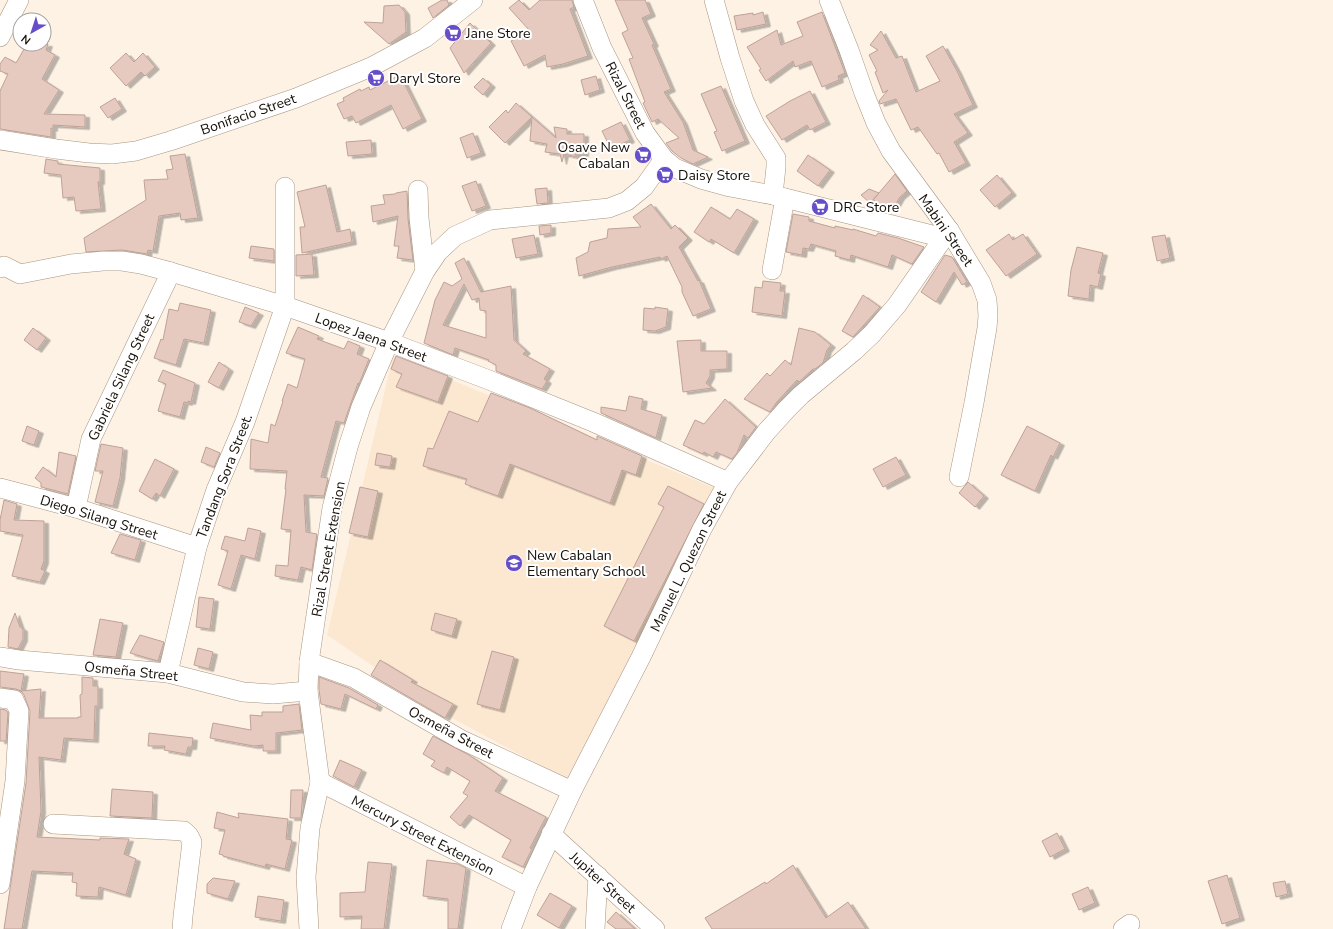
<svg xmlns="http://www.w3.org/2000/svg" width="1333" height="929" font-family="'Nunito Sans',sans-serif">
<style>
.built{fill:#fce7d1}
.building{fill:#e7cabf;stroke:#bea197;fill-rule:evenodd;filter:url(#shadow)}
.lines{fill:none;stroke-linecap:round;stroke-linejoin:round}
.minor-casing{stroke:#a89581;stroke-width:20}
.minor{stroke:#fff;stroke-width:19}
.labels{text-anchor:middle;stroke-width:4;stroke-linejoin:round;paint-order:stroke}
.poi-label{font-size:14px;fill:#160f08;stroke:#fff;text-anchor:start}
.street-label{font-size:14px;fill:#160f08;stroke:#fff}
</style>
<defs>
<filter id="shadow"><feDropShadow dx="4.5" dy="2.5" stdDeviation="0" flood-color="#0004"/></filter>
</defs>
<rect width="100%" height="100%" fill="#fef2e5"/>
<path class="built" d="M393,356L722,491L571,782L441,712L327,635Z"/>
<g class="building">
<path d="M442,0H447L449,5L433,18L428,8Z"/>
<path d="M519,0L529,10L540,0H572L574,7L570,9L588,56L563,64L547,67L545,55L524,66L511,41L530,31L509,8Z"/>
<path d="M615,0H645L651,14L642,18L654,44L652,45L671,89L664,92L683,122L693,150L708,157L693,164L681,158L672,151L666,143L679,138L658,119L652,122L643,103L645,102L629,59L633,58L622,33L628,30Z"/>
<path d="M399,5L405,12L406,32L389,44L364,22L383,23L384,6Z"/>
<path d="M763,12L766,24L737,30L734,16L753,13V15Z"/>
<path d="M822,12L845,73L838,76L839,80L822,87L811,61L795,67L793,61L766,81L759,70L761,69L747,47L777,30L781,45L803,36L797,22Z"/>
<path d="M470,23L491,43L464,73L450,48Z"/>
<path d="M881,31L896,58L902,56L916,92L940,81L926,56L943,46L957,71L973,105L954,114L968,133L954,142L966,163L949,172L939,153L937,154L918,127L911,130L896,99L880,104L879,101L888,90L883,93L875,72L877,71L869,55L878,50L870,45Z"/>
<path d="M27,44H48L46,50L55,55L42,79L59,90L44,114L85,115V127L53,125V129L51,128V137L0,129V91L8,74L0,71V64L5,57L16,63Z"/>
<path d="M126,53L134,62L143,53L155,67L145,76L141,72L126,86L110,68Z"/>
<path d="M400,75L422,119L403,129L391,105L356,123L352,116L344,119L337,104L344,101L343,98L360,89L361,91L369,87L370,90Z"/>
<path d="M596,76L600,90L585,95L581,80Z"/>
<path d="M483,78L491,85L483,95L474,87Z"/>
<path d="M721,86L745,141L722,151L714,132L717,131L701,94Z"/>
<path d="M810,91L826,122L810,130L807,125L782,140L766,116L790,101Z"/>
<path d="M115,98L122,109L108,118L100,107Z"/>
<path d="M516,103L532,117L505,143L489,127L506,110L508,113Z"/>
<path d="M532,117L556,138L554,127L567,129V134H584V154H575L577,157L564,154L562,162L560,154L545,152L547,144L530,141Z"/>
<path d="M621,122L630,140L611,149L602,131Z"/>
<path d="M473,133L481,153L467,158L460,138Z"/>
<path d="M371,140L372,154L348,156L346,142Z"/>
<path d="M185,154L198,218L181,220L180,213L159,216L153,251L148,250L147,254L122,250L86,252L84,238L146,200L144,180L168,179L166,170L173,169L170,156Z"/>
<path d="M808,155L830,170L818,186L797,171Z"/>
<path d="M46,159L58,161V164L100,168V182H98L101,209L76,211L74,197L63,198L61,175L44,173Z"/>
<path d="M895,174L907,191L900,197L892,211L873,200Z"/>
<path d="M997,175L1012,193L995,207L980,190Z"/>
<path d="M476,181L486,206L472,211L462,186Z"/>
<path d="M326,185L337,232L350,229L352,242L302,253L300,227H305L297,192Z"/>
<path d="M547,188L548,203L537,204L535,189Z"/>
<path d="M869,189L879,193L870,203L861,195Z"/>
<path d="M407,191L408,219L413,260L397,258L399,246H394L398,216L373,222L371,206L385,204L383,195L395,194L396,193Z"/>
<path d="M651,204L671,229L675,225L688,238L679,247L698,281L699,280L711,309L693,316L682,292V287L667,256L661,259L660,257L612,267L579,276L576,258L588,252L590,242L607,238L608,229L641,227L633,217Z"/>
<path d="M711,207L730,219L737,209L754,219L734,253L711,239L709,242L694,232Z"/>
<path d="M793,214L809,217V221L835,228V226L853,230V229L876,236L878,233L898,238L924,247L912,264L892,255L888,267L851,255L850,260L835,256L836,251L811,244L809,249L803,248L802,255L786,252Z"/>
<path d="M551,225V233L540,235L539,226Z"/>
<path d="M1009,234L1013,240L1023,234L1037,254L1006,276L986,250Z"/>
<path d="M534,235L538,254L516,258L512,239Z"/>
<path d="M1165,235L1170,258L1157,261L1152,237Z"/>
<path d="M251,246L274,249V261L249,258Z"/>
<path d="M1077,247L1103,253L1098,273L1101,274L1098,287L1090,285L1089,299L1068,296L1071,270Z"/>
<path d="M312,254L314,275L296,276V255Z"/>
<path d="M945,255L952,257L967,282L962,285L954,272L936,302L921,292Z"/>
<path d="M464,258L481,292L511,286L514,340L526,351L523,354L550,369L544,379L547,381L542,389L496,371V365L488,361L489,360L455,348L453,355L424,343L435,300L444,282L452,286L462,279L455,263ZM464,284L472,300L479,298L480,310L486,311V338L443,325Z"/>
<path d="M763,281L781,283L780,291H785L782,316L752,312L755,287L762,288Z"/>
<path d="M863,295L880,307L853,337L842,331Z"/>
<path d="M180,303L211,310L204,343L184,339L176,365L154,358L161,339L163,340L169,309L178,311Z"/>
<path d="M245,307L259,313L251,326L239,322Z"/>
<path d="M655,307L668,309L666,327L655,331L643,330L644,308L655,309Z"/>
<path d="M298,327L319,336L317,339L344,349L348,341L360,346L357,354L369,359L359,384L358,383L344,423L336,421L321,477L328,478L324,496L304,495L306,532L317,534L312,570L301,567L298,580L275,576L276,565L288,566L291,530L281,529L286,489H285L287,471L250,469L251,439L268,443L271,424L275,426L283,401H282L288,384L297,388L305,359L286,353Z"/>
<path d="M33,328L46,338L37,350L24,340Z"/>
<path d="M799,328L815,332L831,345L827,350L823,363L815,369H813L799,382L797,380L776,403L770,412L744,399L767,373L770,376L785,360L791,365Z"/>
<path d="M701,340V351H727V369L710,370V376L706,383L712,388L683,392L677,341Z"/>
<path d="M396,356L448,376L438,402L396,387L402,374L391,369Z"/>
<path d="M219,362L229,369L219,388L208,382Z"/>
<path d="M163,370L195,383L191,402L188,401V403L184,402L180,417L158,411L166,384L158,381Z"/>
<path d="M491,393L530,408L597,440V436L642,456L636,475L622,470L610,503L510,464L498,496L465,484L467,479L423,466L428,448L433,449L449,411L478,422Z"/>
<path d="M629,396L643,399L641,409L662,415L656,438L601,413V407L626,411Z"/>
<path d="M725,399L756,427L748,438L744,435L737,453L732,459L716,452L713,457L704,452L703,454L683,445L695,420L704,424Z"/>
<path d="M27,426L39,431L34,445L22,441Z"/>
<path d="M1027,426L1060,443L1053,457L1051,455L1035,491L1001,475Z"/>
<path d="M101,444L123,448L120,478L113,506L95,502L103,471H95Z"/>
<path d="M206,447L220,453L214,467L201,462Z"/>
<path d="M59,452L76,456L68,494L41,487V483L35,478L43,467L56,477Z"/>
<path d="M377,453L392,456L390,467L375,465Z"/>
<path d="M896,457L906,475L883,487L873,469Z"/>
<path d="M155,459L174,469L160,496L156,493L152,499L139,491Z"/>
<path d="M968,482L984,496L975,507L959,493Z"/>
<path d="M668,486L704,504L634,641L604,626L664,507L658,504Z"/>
<path d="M360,487L378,491L368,537L349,533Z"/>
<path d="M4,500L17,504L14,520L44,521V561L41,569L45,571L40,582L12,576L23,535L0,531V520Z"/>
<path d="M248,528L261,531L255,559L241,555L231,589L218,585L228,551L221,549L225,536L245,541Z"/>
<path d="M120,534L141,540L135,560L111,553Z"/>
<path d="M199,597L214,599L210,629L196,627Z"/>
<path d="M15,613L20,627L23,629V639L18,649L8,647L9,628Z"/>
<path d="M435,613L457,619L452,636L431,630Z"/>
<path d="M100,619L123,623L116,657L93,655Z"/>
<path d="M140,635L164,642L158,661L130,653Z"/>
<path d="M198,648L213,652L209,669L194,665Z"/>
<path d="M492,651L514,657L500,710L477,704Z"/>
<path d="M380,660L413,680L411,682L453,704L445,718L371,675Z"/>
<path d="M0,671L24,674L21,691L41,689L39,718H78V717H81L80,695L82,694V677L93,678V686H98V706H95L94,740L64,738L61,760L39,757L41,811L37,837L100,840V838L129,839L124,854L136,859L126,895L99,887L98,897L76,896L77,883L72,882L73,873L32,871L22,929H4L26,783L30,711L24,695L21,691L16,689L0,687Z"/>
<path d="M319,677L349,688L378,705L376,709L345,694L341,709L321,704L319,690Z"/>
<path d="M299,704L302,730L276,733V751H263V745L254,746L210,738L213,723L251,730L250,715L262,716V712H283V706Z"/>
<path d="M0,709L6,710L8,713L6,741H0Z"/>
<path d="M149,733L193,738L192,747H188L186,754L164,750L165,746H148Z"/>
<path d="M433,736L469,755L503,778L495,791L546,817L530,848L532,849L523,867L502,857L511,840L469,815L460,826L450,817L468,796L463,793L470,781L447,767L444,773L431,766L435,761L423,754Z"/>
<path d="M340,760L362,770L354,787L333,776Z"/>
<path d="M112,789L153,792L152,818L110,816Z"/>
<path d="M291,790H303L301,818H290Z"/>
<path d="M217,812L239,818L238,813L288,819L286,839L292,840L285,869L266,864L265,867L223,856V855L219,854L225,830L214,828Z"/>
<path d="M1057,833L1065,849L1050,857L1042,841Z"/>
<path d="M427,860L458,864L466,868L458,929H448V899L423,896Z"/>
<path d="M368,862L392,864L384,929H361L362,916L340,917V893L365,892Z"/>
<path d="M793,865L826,918L848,902L866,929H712L705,918L765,882L766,884Z"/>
<path d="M1227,875L1240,918L1222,924L1208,881Z"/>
<path d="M213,878L235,881L228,899L207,893V884Z"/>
<path d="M1285,881L1288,894L1276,897L1273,883Z"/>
<path d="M1088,887L1095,903L1079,910L1072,894Z"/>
<path d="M550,893L572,906L559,928L537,915Z"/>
<path d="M258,896L284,900L281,921L255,917Z"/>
<path d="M616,912L635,929H616L607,922Z"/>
</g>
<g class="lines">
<defs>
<g id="minor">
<path d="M583,0L602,48L645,133L664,159L675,168L701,179L730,187L773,195L944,238"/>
<path d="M714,0L730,58L744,101L755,125L776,158V167L773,195"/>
<path d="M829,0L849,50L864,93L876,123L891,151L949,230L981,283L987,300L988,316L987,328L974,403L959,477"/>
<path d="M0,37L19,0"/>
<path d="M0,140L56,149L89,153L112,154L136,151L170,141L296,98L371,67L425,38L473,0"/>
<path d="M418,190L419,218L425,271"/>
<path d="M0,268L4,266L20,274L71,264L103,261H122L141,264L171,272L285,306L389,342L489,380L593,422L728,482"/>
<path d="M772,270L785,198"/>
<path d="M0,488L76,508L197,547"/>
<path d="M76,508L91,439L171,272"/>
<path d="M0,657L19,660L168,673L243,692L273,694L308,691"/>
<path d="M309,662L354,678L460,739L572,791"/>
<path d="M168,673L197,547L216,490L245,422L285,306V187"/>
<path d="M0,698L14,700L19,711L15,781L0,884"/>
<path d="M320,782L527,887"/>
<path d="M53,824L184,831L189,836L192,842L183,916L182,929"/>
<path d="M551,834L655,929"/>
<path d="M309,929L306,877L310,828L320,782L308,691L309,662L332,508L348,447L361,407L389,342L425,271L438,252L455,236L490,220L609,208L627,201L644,187L664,159"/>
<path d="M511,929L527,887L572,791L641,657L702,529L728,482L767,431L787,409L801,395L854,351L872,334L897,305L949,230"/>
<path d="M595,929L598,876"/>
<path d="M1123,929L1130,924"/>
</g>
</defs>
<use href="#minor" class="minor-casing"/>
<use href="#minor" class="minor"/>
</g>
<defs>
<symbol id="supermarket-disc" viewBox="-11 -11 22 22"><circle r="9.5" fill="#654ec7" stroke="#fff"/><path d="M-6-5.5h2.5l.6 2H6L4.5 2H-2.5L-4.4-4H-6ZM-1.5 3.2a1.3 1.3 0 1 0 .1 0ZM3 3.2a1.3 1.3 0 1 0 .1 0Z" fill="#fff"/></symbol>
<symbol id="school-disc" viewBox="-11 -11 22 22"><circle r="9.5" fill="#654ec7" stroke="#fff"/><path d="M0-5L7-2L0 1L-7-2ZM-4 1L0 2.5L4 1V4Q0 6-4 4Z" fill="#fff"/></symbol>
</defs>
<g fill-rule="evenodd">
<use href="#supermarket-disc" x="443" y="23" width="20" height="20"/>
<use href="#supermarket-disc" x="366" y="68" width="20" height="20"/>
<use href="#supermarket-disc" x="633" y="145" width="20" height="20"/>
<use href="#supermarket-disc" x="655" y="165" width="20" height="20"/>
<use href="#supermarket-disc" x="810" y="197" width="20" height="20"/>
<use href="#school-disc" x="504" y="553" width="20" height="20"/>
</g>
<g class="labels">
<g class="poi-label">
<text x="466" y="38">Jane Store</text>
<text x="389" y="83">Daryl Store</text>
<text x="630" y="152" text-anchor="end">Osave New<tspan x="630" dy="16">Cabalan</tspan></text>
<text x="678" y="180">Daisy Store</text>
<text x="833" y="212">DRC Store</text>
<text x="527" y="560">New Cabalan<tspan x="527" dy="16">Elementary School</tspan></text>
</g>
<g class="street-label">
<text transform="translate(626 95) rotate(63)" y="5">Rizal Street</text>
<text transform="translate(248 114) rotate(-19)" y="5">Bonifacio Street</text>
<text transform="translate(946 230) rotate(55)" y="5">Mabini Street</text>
<text transform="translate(371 337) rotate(20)" y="5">Lopez Jaena Street</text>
<text transform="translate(121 377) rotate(-65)" y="5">Gabriela Silang Street</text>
<text transform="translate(224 476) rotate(-69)" y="5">Tandang Sora Street.</text>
<text transform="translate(99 517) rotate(17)" y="5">Diego Silang Street</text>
<text transform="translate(328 549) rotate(-80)" y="5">Rizal Street Extension</text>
<text transform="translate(688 561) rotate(-64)" y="5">Manuel L. Quezon Street</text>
<text transform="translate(131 671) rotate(6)" y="5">Osmeña Street</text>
<text transform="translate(451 732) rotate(28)" y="5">Osmeña Street</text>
<text transform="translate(423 835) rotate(27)" y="5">Mercury Street Extension</text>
<text transform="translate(603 882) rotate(42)" y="5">Jupiter Street</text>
</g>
</g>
<g transform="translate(32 32) rotate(219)"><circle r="19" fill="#ffffff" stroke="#a29f9c"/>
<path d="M0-3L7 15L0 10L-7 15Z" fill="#654ec7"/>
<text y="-6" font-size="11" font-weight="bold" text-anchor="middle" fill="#160f08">N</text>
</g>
</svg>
